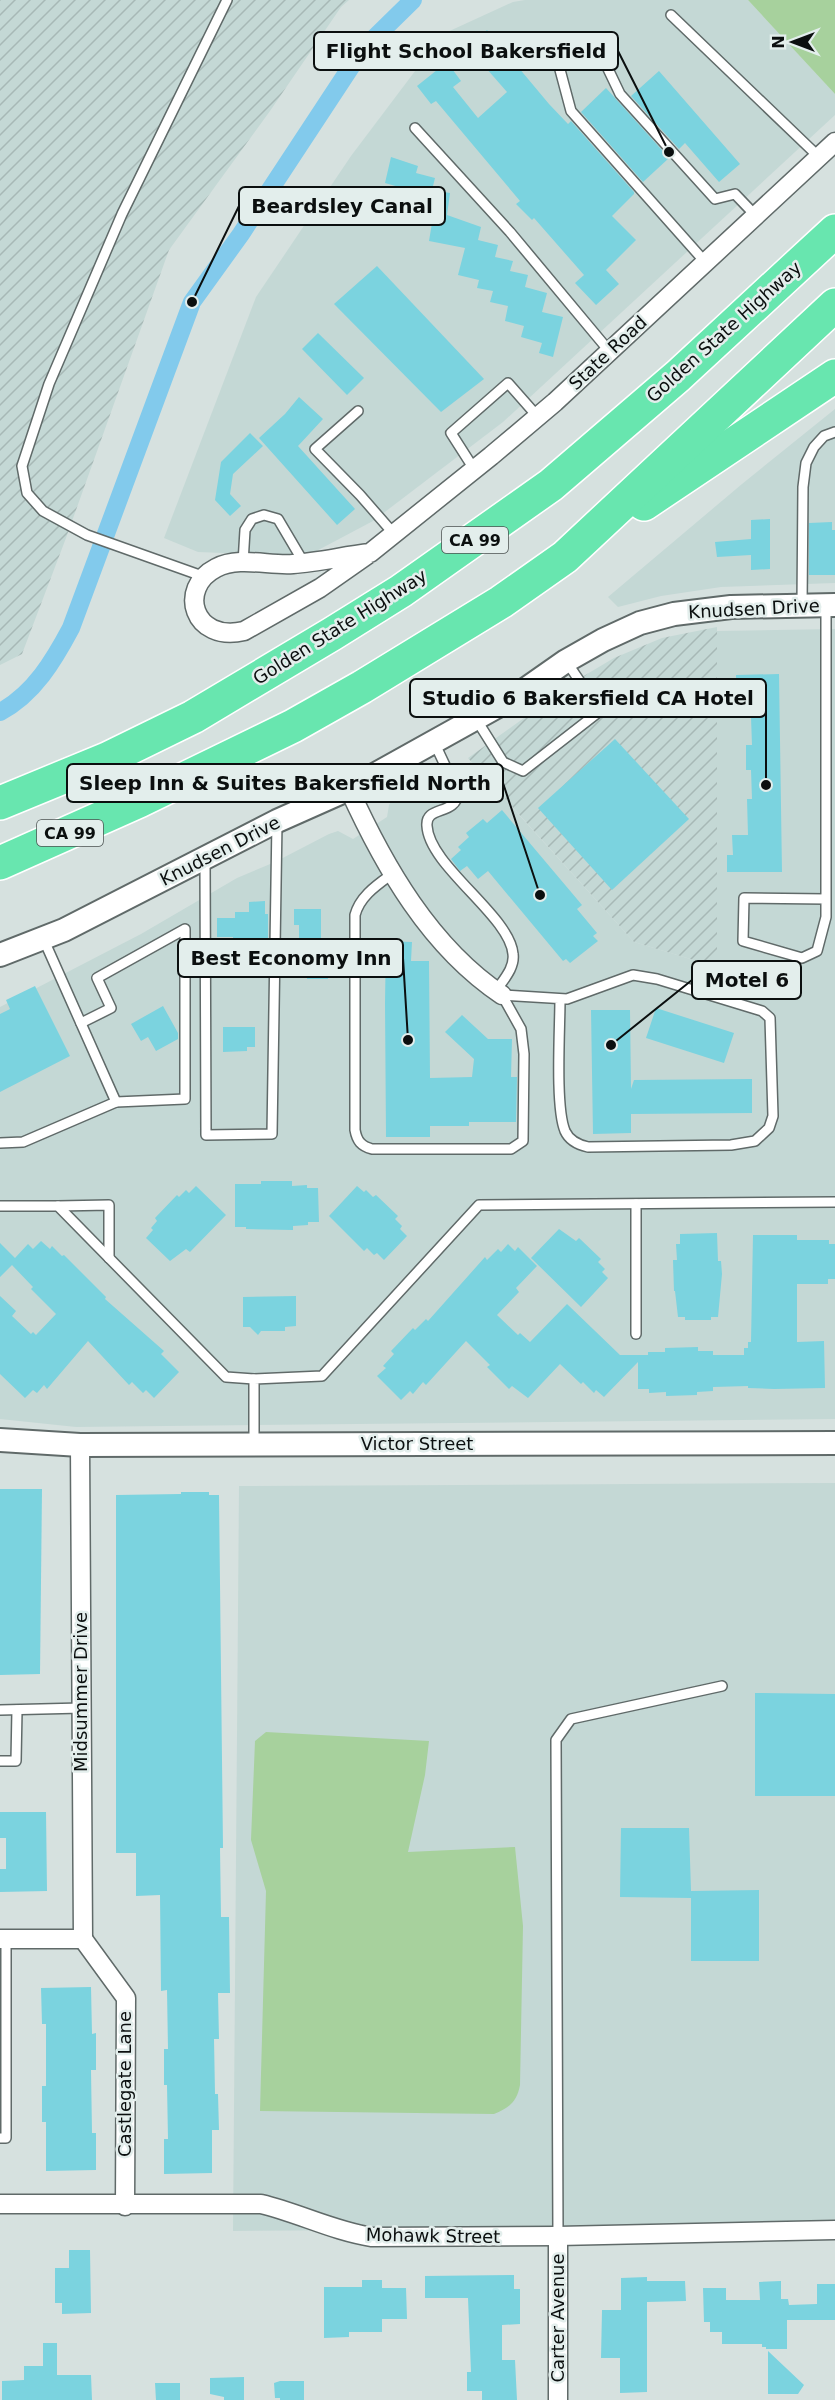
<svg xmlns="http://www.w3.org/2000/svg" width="835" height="2400" font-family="'DejaVu Sans',sans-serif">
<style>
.built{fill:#c4d8d5}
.industrial{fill:url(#industrial-furrows)}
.grass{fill:#a7d19d}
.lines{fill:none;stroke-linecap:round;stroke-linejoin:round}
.canal{stroke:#82caec;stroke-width:18}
.building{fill:#7bd3df}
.service-casing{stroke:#606a69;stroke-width:12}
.minor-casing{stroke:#606a69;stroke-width:21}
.tertiary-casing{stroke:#606a69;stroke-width:26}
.motorway-casing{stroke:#fff;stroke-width:36}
.service{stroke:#fff;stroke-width:9}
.minor{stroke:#fff;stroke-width:18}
.tertiary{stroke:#fff;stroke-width:22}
.motorway{stroke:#68e6af;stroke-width:33}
.labels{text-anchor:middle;stroke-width:5;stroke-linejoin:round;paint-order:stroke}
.shield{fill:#e3eeec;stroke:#4c5251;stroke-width:1.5}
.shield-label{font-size:16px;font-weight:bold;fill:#0b0f0f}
.street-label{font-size:18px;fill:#0b0f0f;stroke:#e3eeec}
.leader{fill:none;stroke:#0b0f0f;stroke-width:2}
.callout-dot{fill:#0b0f0f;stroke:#e3eeec;stroke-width:2}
.callout{fill:#e3eeec;stroke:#0b0f0f;stroke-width:2}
.callout-label{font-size:20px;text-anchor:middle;font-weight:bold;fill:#0b0f0f}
</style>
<defs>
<pattern id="industrial-furrows" width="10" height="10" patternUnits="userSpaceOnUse" patternTransform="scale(1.5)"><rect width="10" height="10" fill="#c4d8d5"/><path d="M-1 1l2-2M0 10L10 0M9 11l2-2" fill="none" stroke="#a7b8b6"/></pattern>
</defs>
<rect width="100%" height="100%" fill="#d6e1df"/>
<g class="built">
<path d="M525,0H748L835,94V115L503,422L373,521L307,556L198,552L164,538L256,297L351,156L443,34L513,2Z"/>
<path d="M835,409V583L721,587L661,596L618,607L608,597L742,484Z"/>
<path d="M835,629V1419L76,1427L0,1419V1007L141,934L237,878L275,862L329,834L338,831L353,839L387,817L389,805L396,795L471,762L634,942L717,967V631Z"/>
<path d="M835,1483V2227L233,2231L239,1486Z"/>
</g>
<g class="industrial">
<path d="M0,0H349L341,7L270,111L169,250L66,538L22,654L0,665Z"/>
<path d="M717,627V967L634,942L468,758L577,680L614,658L662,638Z"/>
</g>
<g class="grass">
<path d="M748,0H835V94Z"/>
<path d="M266,1732L429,1741L425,1775L408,1852L515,1847L523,1926L520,2085C517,2102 509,2108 494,2114L260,2111L266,1891L251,1840L255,1741Z"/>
</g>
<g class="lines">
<path class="canal" d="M0,712C34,694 54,660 71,628L192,302L241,234L362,50L413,0"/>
</g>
<g class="building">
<path d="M487,30L549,104L568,124L571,121L634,192V194L612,216L636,240L606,270L619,284L596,305L575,283L584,275L534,218L532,220L516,204L520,201L436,101L431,104L417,86L447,62L461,81L453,87L478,118L507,92L486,68L489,65L471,45Z"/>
<path d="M659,71L740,164L719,182L685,143L679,149L631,96Z"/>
<path d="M606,88L669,158L643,182L581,112Z"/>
<path d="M391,157L418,166L416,173L435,178L432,190L450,193L447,215L481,227L478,240L498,245L495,257L513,261L510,271L528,275L525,287L547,293L542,312L563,317L553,357L539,353L542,343L521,337L524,326L505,321L508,306L490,302L493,291L477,288L479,280L458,275L465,248L429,241L433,217L416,213L417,207L395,200L399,187L385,183Z"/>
<path d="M377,266L484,379L441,412L334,304Z"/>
<path d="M318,333L364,378L347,395L302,349Z"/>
<path d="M299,397L323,419L298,446L355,509L337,525L259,438L285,414Z"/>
<path d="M250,433L263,446L233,474L230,494L241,506L230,516L215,500L221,462Z"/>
<path d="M770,519V569L751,570V555L717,557L715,542L751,539V520Z"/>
<path d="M832,522V530H835V575H809V523Z"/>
<path d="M779,674L782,872H727V855H733L732,835H748L747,799H752L751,770H746V745H752L751,717H737L736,675Z"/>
<path d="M615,739L689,819L612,890L538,808Z"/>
<path d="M502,810L582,905L577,909L597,933L593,936L598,941L570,963L566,959L563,961L488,871L478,879L467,866L460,871L451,859L461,850L458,847L469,837L466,833L483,819L487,823Z"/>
<path d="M265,901V914H268V942L233,943V937H217V918H235V912H249V902Z"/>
<path d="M294,909H321V948H327L328,979H307L306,959H299V925H294Z"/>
<path d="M386,941L412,942L411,961H429L430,1078L472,1077L474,1059L445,1032L462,1015L488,1039H512L511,1077H517L516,1122H469V1126H430V1137H386L385,1003Z"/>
<path d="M35,986L70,1056L0,1092V1014L10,1009L6,1000Z"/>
<path d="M163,1006L178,1033V1039L156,1051L148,1037L141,1041L131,1024Z"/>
<path d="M656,1008L734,1033L724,1063L646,1038Z"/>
<path d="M591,1010H630L631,1089L634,1080L752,1079V1113L631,1114V1133L593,1134Z"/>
<path d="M223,1027H255V1047H247V1051L223,1052Z"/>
<path d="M261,1181H292V1186L307,1185V1188H318L319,1222H308V1225L293,1226V1230L246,1229V1227H235V1184H261Z"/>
<path d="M196,1186L226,1215L190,1252L186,1249L170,1261L146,1238L153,1230L151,1228L157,1221L155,1218L177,1195L179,1197L186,1190L189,1193Z"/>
<path d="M357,1186L364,1192L366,1190L373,1197L376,1195L398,1216L395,1219L402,1226L400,1229L407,1236L384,1260L377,1253L374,1255L367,1248L364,1251L329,1216Z"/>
<path d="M559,1229L576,1241L579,1238L601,1259L598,1262L605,1269L602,1272L608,1278L581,1307L531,1258Z"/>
<path d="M717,1233L718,1261H721L722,1274L718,1317H711V1320H685V1317H678L675,1291H674L673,1260H677L676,1244H680V1234Z"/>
<path d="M753,1235H797V1240H829V1244H835V1279H828V1284H797V1342L824,1341L825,1388L774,1389L748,1388V1386L713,1387V1391L697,1392V1395L666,1396V1392L649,1393V1389H638V1362L604,1397L596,1390L594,1393L583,1382L581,1384L560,1364L528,1398L512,1386L509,1389L487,1367L490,1365L466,1341L426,1385L423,1382L413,1394L410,1391L401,1400L377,1376L386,1368L383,1366L394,1354L391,1351L413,1328L415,1330L426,1319L428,1321L485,1257L487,1260L498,1249L501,1252L508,1244L515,1251L518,1247L537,1266L516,1288L519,1292L497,1315L518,1335L520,1333L530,1342L567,1304L620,1355H648V1352H665V1348L698,1347V1351H713V1355H744V1348H748V1342H751Z"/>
<path d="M41,1241L50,1249L52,1246L62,1256L64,1255L106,1297L105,1299L164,1351L161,1354L179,1372L154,1398L146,1390L143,1393L132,1382L129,1385L88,1341L47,1389L44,1385L37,1393L33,1390L25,1398L0,1374V1296L16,1311L12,1316L31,1334L33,1332L36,1335L56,1314L31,1289L33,1287L12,1265L0,1277V1243L15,1258L28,1244L33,1249Z"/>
<path d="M296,1296V1326L285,1327V1331H261L258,1335L250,1327H243V1297Z"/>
<path d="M0,1489H42L40,1674L0,1675Z"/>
<path d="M181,1492H209V1495H219L223,1848H220L221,1917H229L230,1993H218L219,2039H214L215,2094H218L219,2130H212V2173L164,2174V2139H168L167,2085H164V2049H168L167,1990L161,1991L160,1895L136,1896V1853H116V1495L181,1494Z"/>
<path d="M755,1693L835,1694V1796H755Z"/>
<path d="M0,1812H46L47,1891L0,1892V1869H6V1838H0Z"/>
<path d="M621,1828H689L691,1891L759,1890V1961H691V1898L620,1897Z"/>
<path d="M91,1987L92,2034L96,2033V2070H91L92,2133H96V2170L46,2171V2122H42V2086H46V2024H42L41,1988Z"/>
<path d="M69,2250H90L91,2313L62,2314V2303H55V2268H69Z"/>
<path d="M514,2275V2289H520V2324L502,2325V2360H515L517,2400H482V2391H467V2372H471L468,2298H425V2276Z"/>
<path d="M647,2277V2281H685L686,2301L647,2302V2392L620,2393V2358H601L602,2310H621V2278Z"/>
<path d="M362,2280H382V2288H406L407,2319H382V2332H349V2337L324,2338V2287H362Z"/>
<path d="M781,2281V2299H788L789,2305L817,2304V2284H835V2320H787V2349H766V2347H762V2344H722V2332H710V2322H704L703,2288H726V2300H760L759,2282Z"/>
<path d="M43,2343H57V2375H91L92,2400H2V2381L24,2380V2366H43Z"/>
<path d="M768,2351L804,2385L798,2394H768Z"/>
<path d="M244,2377V2400H224V2397L210,2394V2378Z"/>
<path d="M280,2381H304V2400H280V2398H275L274,2383Z"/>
<path d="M155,2383H180V2400H156Z"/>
</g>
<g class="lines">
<defs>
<g id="service">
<path d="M671,15L819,157"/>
<path d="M415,128L510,232L610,352"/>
<path d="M706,263L571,111L559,66L562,54L582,42L599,50L620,94L715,199L735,194L756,216"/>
<path d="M358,411L315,449L360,495L394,534"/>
<path d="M474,469L451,433L508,383L538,417"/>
<path d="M243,563L245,530L252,519L264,515L278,519L304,563"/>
<path d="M205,577L87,535L43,511L27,493L22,466L49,384L122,214L227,0"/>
<path d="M802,605L803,487L806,463L814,447L824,436L835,432"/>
<path d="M476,719L503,762L523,771L600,711L566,661"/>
<path d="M434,742L458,793C456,816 425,805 427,826C429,866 510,916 513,954C515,968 503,980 496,991"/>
<path d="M205,861L206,1135L272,1134L277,822"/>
<path d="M392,874C377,885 360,896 355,915V1130C357,1141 361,1146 372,1149H511L523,1141L524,1054L521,1029L502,995"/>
<path d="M826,899L744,898L743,941L802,958L817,951L826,917V605"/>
<path d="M502,995L567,999L633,975L657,979L762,1011L770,1018L773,1116L769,1128L755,1141L731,1145L588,1147C579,1145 569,1140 565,1131C555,1107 560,1029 560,999"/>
<path d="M81,1023L111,1008L97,978L185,929V1099L116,1102"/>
<path d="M0,1143L23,1142L116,1102L43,938"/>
<path d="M0,1206H58L226,1377L254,1379"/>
<path d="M58,1206L109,1205V1258"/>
<path d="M636,1334V1204"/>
<path d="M254,1444V1379L322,1376L479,1205L835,1202"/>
<path d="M0,1710L82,1708"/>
<path d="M0,1761H16L17,1710"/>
<path d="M0,2138H6V1939"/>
<path d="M558,2236L556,1740L571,1719L722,1686"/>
</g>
<g id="minor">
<path d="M370,553C344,556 319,562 293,564C269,566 239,556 216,568C177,588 193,643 244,631L320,588L370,553L491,456L555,402L835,142"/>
<path d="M349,789C384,866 430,947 502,995"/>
<path d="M80,1445L83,1939"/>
<path d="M0,1939H83"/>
<path d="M83,1939L126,1998L125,2206"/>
<path d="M0,2204H261C299,2213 333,2231 372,2237L558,2236L835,2230"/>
<path d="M558,2400V2236"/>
</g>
<g id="tertiary">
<path d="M0,955L64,930L277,821L349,789L516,696L566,661L603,640L640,623L674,614L731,607L835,605"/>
<path d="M0,1440L80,1445L835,1443"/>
</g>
<g id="motorway">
<path d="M644,504L835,376"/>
<path d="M0,803L107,759L193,717L332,634L401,591L551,485L678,376L835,231"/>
<path d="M0,863L139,801L293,726L362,687L501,602L565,557L835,305"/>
</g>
</defs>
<use href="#service" class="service-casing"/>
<use href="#minor" class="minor-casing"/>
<use href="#tertiary" class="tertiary-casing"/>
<use href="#motorway" class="motorway-casing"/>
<use href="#service" class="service"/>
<use href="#minor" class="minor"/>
<use href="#tertiary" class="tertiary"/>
<use href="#motorway" class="motorway"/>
</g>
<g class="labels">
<g class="shield">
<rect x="442" y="527" width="66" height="26" rx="4.5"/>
<rect x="37" y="820" width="66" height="26" rx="4.5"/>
</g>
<g class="shield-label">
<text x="475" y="546">CA 99</text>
<text x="70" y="839">CA 99</text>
</g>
<g class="street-label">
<text transform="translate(724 332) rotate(-42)" y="6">Golden State Highway</text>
<text transform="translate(608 353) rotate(-43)" y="6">State Road</text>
<text transform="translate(754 609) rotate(-3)" y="6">Knudsen Drive</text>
<text transform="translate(340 627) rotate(-32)" y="6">Golden State Highway</text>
<text transform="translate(220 851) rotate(-27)" y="6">Knudsen Drive</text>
<text x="417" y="1450">Victor Street</text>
<text transform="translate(81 1692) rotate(-90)" y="6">Midsummer Drive</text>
<text transform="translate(125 2084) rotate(-90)" y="6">Castlegate Lane</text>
<text transform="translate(433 2236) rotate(1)" y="6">Mohawk Street</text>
<text transform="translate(558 2318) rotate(-90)" y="6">Carter Avenue</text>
</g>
</g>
<path class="leader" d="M669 152L618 51M192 302L239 206M766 785L766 698M540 895L503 783M408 1040L403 958M611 1045L692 980"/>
<g class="callout-dot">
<circle cx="669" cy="152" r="6"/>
<circle cx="192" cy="302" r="6"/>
<circle cx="766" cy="785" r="6"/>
<circle cx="540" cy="895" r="6"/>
<circle cx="408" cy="1040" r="6"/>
<circle cx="611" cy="1045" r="6"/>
</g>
<g class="callout">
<rect x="314" y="32" width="304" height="38" rx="6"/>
<rect x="239" y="187" width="206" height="38" rx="6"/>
<rect x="410" y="679" width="356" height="38" rx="6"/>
<rect x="67" y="764" width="436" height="38" rx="6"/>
<rect x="178" y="939" width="225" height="38" rx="6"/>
<rect x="692" y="961" width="109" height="38" rx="6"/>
</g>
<g class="callout-label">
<text x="466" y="58">Flight School Bakersfield</text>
<text x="342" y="213">Beardsley Canal</text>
<text x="588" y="705">Studio 6 Bakersfield CA Hotel</text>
<text x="285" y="790">Sleep Inn &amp; Suites Bakersfield North</text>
<text x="291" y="965">Best Economy Inn</text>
<text x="747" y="987">Motel 6</text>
</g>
<g transform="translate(793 42) rotate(270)" stroke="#e3eeec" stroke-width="4.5" paint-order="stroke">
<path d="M0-4.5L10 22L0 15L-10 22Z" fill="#0b0f0f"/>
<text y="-9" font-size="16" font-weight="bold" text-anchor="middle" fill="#0b0f0f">N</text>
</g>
</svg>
